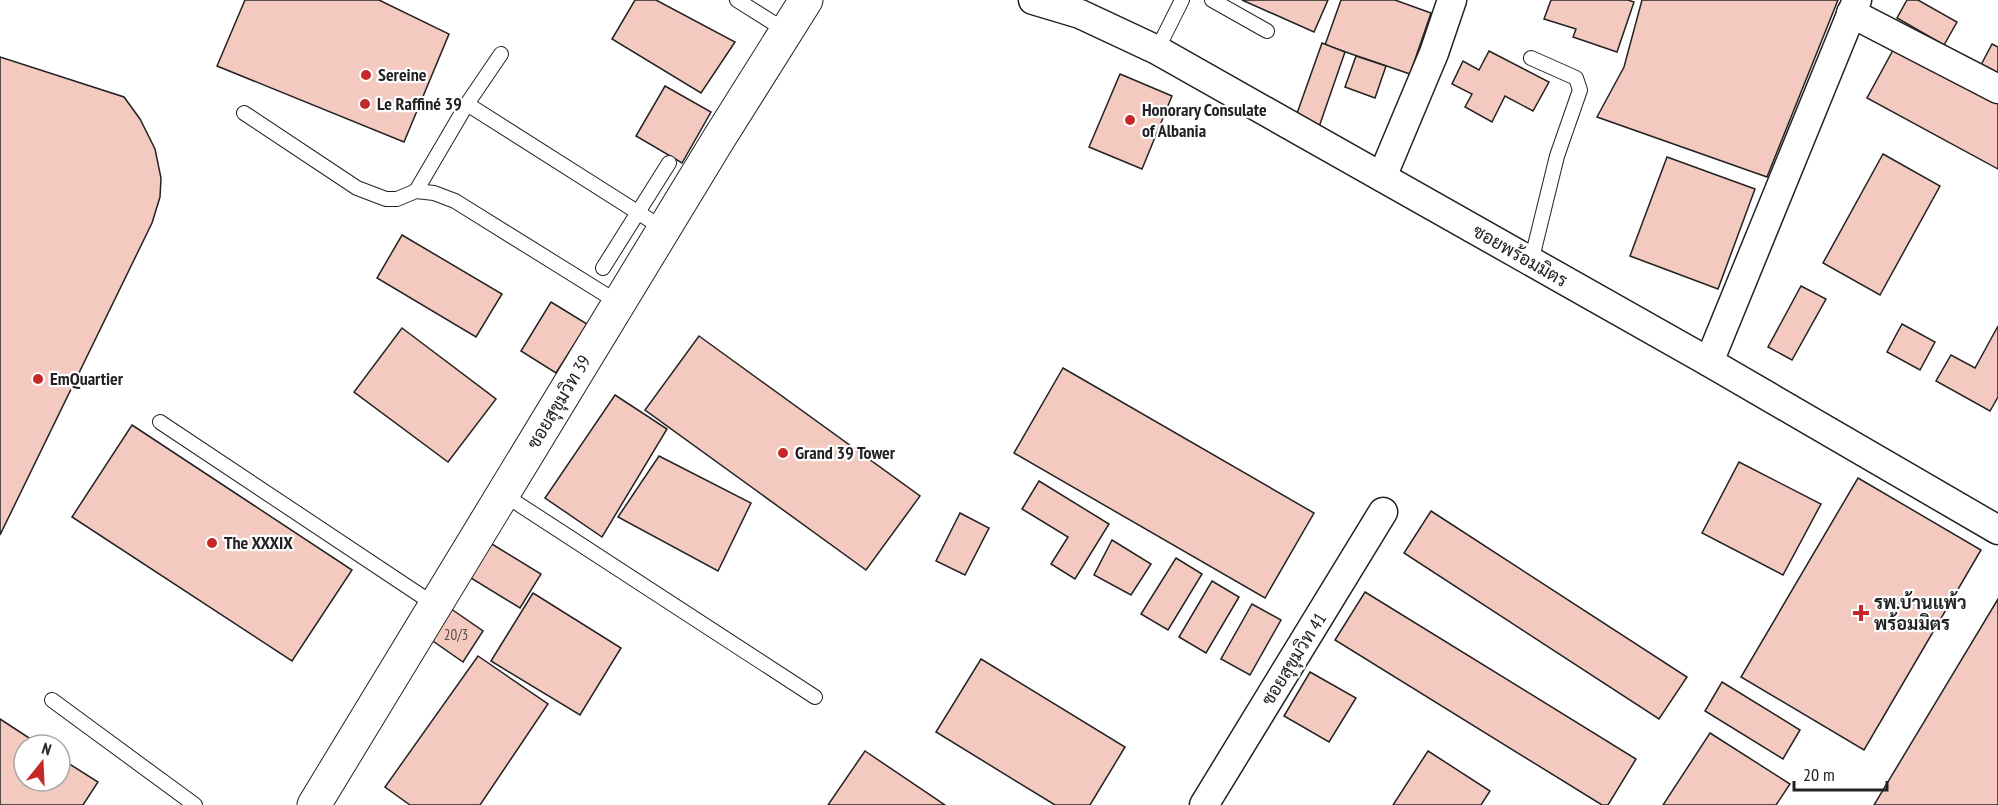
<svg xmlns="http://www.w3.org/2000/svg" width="1998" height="805" font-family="'PT Sans Narrow',Sarabun,sans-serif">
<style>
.building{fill:#f3c9c0;stroke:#222;stroke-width:1.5}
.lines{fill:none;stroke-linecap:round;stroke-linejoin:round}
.lane-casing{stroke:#222;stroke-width:16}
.street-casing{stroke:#222;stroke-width:31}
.secondary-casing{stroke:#222;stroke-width:35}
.lane{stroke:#fff;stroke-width:14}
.street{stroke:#fff;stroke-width:28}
.secondary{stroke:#fff;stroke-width:33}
.poi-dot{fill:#c62828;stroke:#fff;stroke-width:2}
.labels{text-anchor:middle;stroke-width:4.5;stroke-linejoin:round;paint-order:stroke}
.number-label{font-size:15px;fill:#564c4a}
.poi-label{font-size:18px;font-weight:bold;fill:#222;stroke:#fff;text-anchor:start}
.street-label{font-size:18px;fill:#222;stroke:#fff}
</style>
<rect width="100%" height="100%" fill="#fff"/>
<g class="building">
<path d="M245,0H379L449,34L404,142L217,66Z"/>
<path d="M635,0H656L735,42L701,93L612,39Z"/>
<path d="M1242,0H1328L1314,32Z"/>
<path d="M1341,0H1395L1431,13L1410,74L1325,45Z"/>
<path d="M1551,0H1628L1634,2L1617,52L1573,37L1576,29L1544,19Z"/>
<path d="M1642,0H1838L1767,177L1597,117L1624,67Z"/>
<path d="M1907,0H1918L1957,22L1944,45L1897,18Z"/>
<path d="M1898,41L1998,96V169L1867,98Z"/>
<path d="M1322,43L1345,52L1319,127L1295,119Z"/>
<path d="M1992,44L1998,47V74L1981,65Z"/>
<path d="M1489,51L1549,82L1533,111L1505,96L1492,122L1465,107L1472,94L1452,84L1463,61L1479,70Z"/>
<path d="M1356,56L1386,66L1375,98L1345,87Z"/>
<path d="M0,57L124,97L140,119L155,149L161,178L160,197L152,223L0,535Z"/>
<path d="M1120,74L1172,96L1142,169L1089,147Z"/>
<path d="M665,86L711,112L682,163L636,136Z"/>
<path d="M1883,154L1940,186L1880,295L1823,263Z"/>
<path d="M1667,157L1755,189L1718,289L1630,256Z"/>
<path d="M402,235L502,294L476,337L377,278Z"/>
<path d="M1801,286L1826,299L1792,360L1768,347Z"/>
<path d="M551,302L587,324L556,373L521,351Z"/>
<path d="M1902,324L1935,342L1920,370L1887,352Z"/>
<path d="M1998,326V397L1990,411L1936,381L1951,355L1975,368Z"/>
<path d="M402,328L496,399L448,462L354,392Z"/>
<path d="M699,336L920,496L866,570L645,410Z"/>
<path d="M1063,368L1314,513L1265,598L1014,453Z"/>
<path d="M615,395L667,429L602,537L545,498Z"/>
<path d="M132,425L352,570L292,661L72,517Z"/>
<path d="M659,456L751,503L718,571L618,517Z"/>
<path d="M1739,462L1821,504L1783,575L1702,533Z"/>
<path d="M1858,478L1981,550L1864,750L1741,677Z"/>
<path d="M1039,481L1109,524L1075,579L1051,564L1068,537L1022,509Z"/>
<path d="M1431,511L1687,677L1659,719L1404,553Z"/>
<path d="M960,513L989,528L965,575L936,561Z"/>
<path d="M1112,540L1151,564L1131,595L1094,575Z"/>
<path d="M487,541L541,574L520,608L466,575Z"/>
<path d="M1176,558L1202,574L1168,630L1141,614Z"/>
<path d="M1212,581L1239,597L1206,653L1179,637Z"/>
<path d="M1365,592L1636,759L1608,805H1602L1335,640Z"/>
<path d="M533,593L621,648L580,715L491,661Z"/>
<path d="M1998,599V805H1874Z"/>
<path d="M1252,604L1281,620L1250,675L1221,659Z"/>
<path d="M447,606L483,631L463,662L430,639Z"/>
<path d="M478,656L548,704L480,805H410L385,787Z"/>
<path d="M981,659L1125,747L1090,805H1055L936,732Z"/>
<path d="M1310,672L1356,698L1329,742L1284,716Z"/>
<path d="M1722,682L1800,730L1783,759L1705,711Z"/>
<path d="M0,719L40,745H24V781H60V758L98,782L83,805H0Z"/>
<path d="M1710,733L1790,784L1776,805H1663Z"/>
<path d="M865,751L945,805H828Z"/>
<path d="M1428,751L1490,791L1481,805H1393Z"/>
</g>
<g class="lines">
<defs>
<g id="lane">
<path d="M737,0L786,31"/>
<path d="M1212,0L1267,31"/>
<path d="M1157,50L1182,0"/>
<path d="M1531,58L1576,78L1580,90L1557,156L1531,262"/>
<path d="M467,104L664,229"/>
<path d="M244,113L357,188L386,199H397L416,191L434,193L455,201L619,303"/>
<path d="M416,191L467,104L501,54"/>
<path d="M603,268L669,163"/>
<path d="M160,422L435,605"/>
<path d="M503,494L815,697"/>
<path d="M52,700L195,805"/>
</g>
<g id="street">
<path d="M1033,0L1080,14L1157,50L1709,362L1998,530"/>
<path d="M1851,13L1998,89"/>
<path d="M1382,177L1434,53L1452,0"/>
<path d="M1709,362L1857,0"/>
<path d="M1204,805L1383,512"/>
</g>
<path id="secondary" d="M314,805L718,140L806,0"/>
</defs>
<use href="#lane" class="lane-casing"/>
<use href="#street" class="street-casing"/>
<use href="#secondary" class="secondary-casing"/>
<use href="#lane" class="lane"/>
<use href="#street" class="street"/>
<use href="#secondary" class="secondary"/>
</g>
<g class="poi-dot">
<circle cx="366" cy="75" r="6"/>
<circle cx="365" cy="104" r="6"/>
<circle cx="1130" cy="120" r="6"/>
<circle cx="38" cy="379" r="6"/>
<circle cx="783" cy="453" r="6"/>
<circle cx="212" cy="543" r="6"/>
<path d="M1858 604h6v6h6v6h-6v6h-6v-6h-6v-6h6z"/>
</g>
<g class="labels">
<g class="number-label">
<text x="456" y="640">20/3</text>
</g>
<g class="poi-label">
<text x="378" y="81">Sereine</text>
<text x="377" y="110">Le Raffiné 39</text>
<text x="1142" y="116">Honorary Consulate<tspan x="1142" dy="21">of Albania</tspan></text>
<text x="50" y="385">EmQuartier</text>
<text x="795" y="459">Grand 39 Tower</text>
<text x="224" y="549">The XXXIX</text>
<text x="1874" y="609">รพ.บ้านแพ้ว<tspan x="1874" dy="21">พร้อมมิตร</tspan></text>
</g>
<g class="street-label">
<text transform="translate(1520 256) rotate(30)" y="6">ซอยพร้อมมิตร</text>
<text transform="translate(559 402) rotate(-59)" y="6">ซอยสุขุมวิท 39</text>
<text transform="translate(1294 659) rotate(-58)" y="6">ซอยสุขุมวิท 41</text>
</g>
</g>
<g transform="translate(42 763) rotate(18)"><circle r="28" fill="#ffffff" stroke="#a7a7a7" stroke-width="1.5"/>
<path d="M0-4.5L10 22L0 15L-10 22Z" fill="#c62828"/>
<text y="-9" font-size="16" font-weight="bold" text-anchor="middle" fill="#222222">N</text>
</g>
<path d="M1794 781v9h93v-9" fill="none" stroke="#222222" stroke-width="3"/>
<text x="1803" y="781" font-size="18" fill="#222222" stroke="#ffffff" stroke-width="4.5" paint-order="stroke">20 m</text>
</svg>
